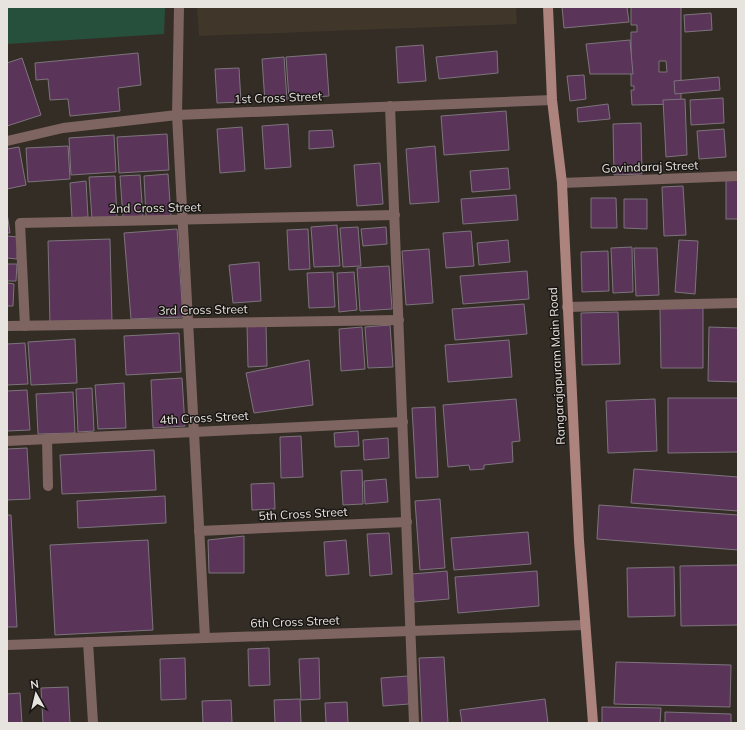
<svg xmlns="http://www.w3.org/2000/svg" width="745" height="730" font-family="Mulish,sans-serif">
<style>
.built{fill:#40362a}
.green{fill:#27503c}
.building{fill:#5b3459;stroke:#7d747c;fill-rule:evenodd}
.lines{fill:none;stroke-linecap:round;stroke-linejoin:round}
.street{stroke:#7f6561;stroke-width:10}
.secondary{stroke:#ad837d;stroke-width:10}
.labels{text-anchor:middle;stroke-width:3;stroke-linejoin:round;paint-order:stroke}
.street-label{font-size:12px;fill:#e7e3df;stroke:#191613}
</style>
<rect width="100%" height="100%" fill="#332d26"/>
<path class="built" d="M197,7H516L517,24L199,36Z"/>
<path class="green" d="M7,7H165L164,34L7,44Z"/>
<g class="building">
<path d="M562,7H627L629,22L564,28Z"/>
<path d="M631,7H681V104L632,105L631,90H634V86H631V32H637V25H631ZM659,61H666L667,72H659Z"/>
<path d="M711,13L712,30L685,32L684,15Z"/>
<path d="M630,40L633,74H590L586,44Z"/>
<path d="M423,45L426,81L398,83L396,47Z"/>
<path d="M497,51L498,73L439,79L436,57Z"/>
<path d="M138,53L141,85L118,88L120,111L70,116L68,99L50,100L48,79L36,80L35,63Z"/>
<path d="M326,54L329,96L289,99L286,57Z"/>
<path d="M284,57L287,100L265,102L262,59Z"/>
<path d="M22,58L41,115L7,126V63Z"/>
<path d="M239,68L241,102L217,103L215,69Z"/>
<path d="M584,75L586,99L570,101L567,76Z"/>
<path d="M719,77L720,90L675,94L674,81Z"/>
<path d="M723,98L724,123L691,125L690,100Z"/>
<path d="M685,99L687,155L666,157L663,100Z"/>
<path d="M608,104L610,119L578,122L577,108Z"/>
<path d="M506,111L509,150L444,155L441,116Z"/>
<path d="M641,123L642,174L614,175L613,124Z"/>
<path d="M288,124L291,167L265,169L262,126Z"/>
<path d="M242,127L245,171L220,173L217,129Z"/>
<path d="M724,129L726,157L699,159L697,131Z"/>
<path d="M332,130L334,147L309,149V131Z"/>
<path d="M167,134L169,170L119,173L117,137Z"/>
<path d="M114,135L116,172L71,175L69,138Z"/>
<path d="M68,146L70,179L28,182L26,148Z"/>
<path d="M435,146L439,202L410,204L406,149Z"/>
<path d="M19,147L26,185L7,189V149Z"/>
<path d="M380,163L383,204L357,206L354,165Z"/>
<path d="M508,168L510,189L472,192L470,171Z"/>
<path d="M168,174L171,216L146,217L144,176Z"/>
<path d="M140,175L143,216L123,218L120,176Z"/>
<path d="M115,176L117,217L92,219L89,177Z"/>
<rect x="726" y="177" width="12" height="42"/>
<path d="M86,181L88,217L72,218L70,183Z"/>
<path d="M683,186L686,235L664,236L662,187Z"/>
<path d="M516,195L518,220L463,224L461,199Z"/>
<path d="M591,198H616L617,228H591Z"/>
<path d="M624,199H647V229L624,228Z"/>
<path d="M7,213L10,233H7Z"/>
<path d="M337,225L340,266L314,267L311,227Z"/>
<path d="M358,227L361,266L343,267L340,228Z"/>
<path d="M386,227L387,244L363,246L361,229Z"/>
<path d="M177,229L183,317L131,319L124,233Z"/>
<path d="M308,229L310,269L289,270L287,230Z"/>
<path d="M471,231L474,266L446,268L443,233Z"/>
<path d="M7,236L18,237L17,259L7,258Z"/>
<path d="M110,239L112,323L50,324L48,241Z"/>
<path d="M508,240L510,262L479,265L477,243Z"/>
<path d="M679,240L698,241L695,294L675,292Z"/>
<path d="M632,247L633,292L613,293L611,248Z"/>
<path d="M634,248H657L659,295L636,296Z"/>
<path d="M429,249L433,303L406,305L402,251Z"/>
<path d="M608,251L609,291L582,292L581,252Z"/>
<path d="M259,262L261,301L233,303L229,265Z"/>
<path d="M7,264H17L16,281H7Z"/>
<path d="M389,266L392,309L360,311L357,268Z"/>
<path d="M527,271L529,299L463,304L460,276Z"/>
<path d="M333,272L335,307L309,308L307,273Z"/>
<path d="M354,272L357,310L339,312L337,273Z"/>
<path d="M7,283L14,284L13,306H7Z"/>
<path d="M524,304L527,334L455,340L452,309Z"/>
<path d="M660,308H703V368H661Z"/>
<path d="M618,312L620,364L582,365L581,313Z"/>
<path d="M247,325H266L267,366L248,367Z"/>
<path d="M390,325L393,367L368,368L365,327Z"/>
<path d="M362,327L365,369L341,371L339,329Z"/>
<path d="M709,327L738,328V382L708,381Z"/>
<path d="M179,333L181,372L126,375L124,336Z"/>
<path d="M75,339L77,383L31,385L28,342Z"/>
<path d="M509,340L512,377L448,382L445,345Z"/>
<path d="M25,343L28,384L7,385V344Z"/>
<path d="M309,360L313,405L254,413L246,373Z"/>
<path d="M182,378L185,426L153,428L151,380Z"/>
<path d="M124,383L126,428L98,429L95,385Z"/>
<path d="M92,388L94,431L78,432L76,389Z"/>
<path d="M27,390L30,430L7,431V391Z"/>
<path d="M73,392L75,433L38,434L36,394Z"/>
<path d="M668,398H738V452L668,453Z"/>
<path d="M516,399L520,441L512,442L513,462L484,465V469L470,470L469,465L448,467L443,405Z"/>
<path d="M655,399L657,451L608,453L606,401Z"/>
<path d="M435,407L438,477L416,478L412,408Z"/>
<path d="M358,431L359,446L335,447L334,433Z"/>
<path d="M301,436L303,477L281,478L280,437Z"/>
<path d="M388,438L389,458L364,460L363,440Z"/>
<path d="M27,448L30,499L7,500V449Z"/>
<path d="M154,450L156,490L62,494L60,455Z"/>
<path d="M634,469L738,477V511L631,503Z"/>
<path d="M362,470L363,504L343,505L341,471Z"/>
<path d="M386,479L388,502L365,504L364,481Z"/>
<path d="M274,483L275,509L252,510L251,484Z"/>
<path d="M165,496L166,523L78,528L77,501Z"/>
<path d="M440,499L445,568L420,570L415,501Z"/>
<path d="M599,505L738,515V550L597,539Z"/>
<path d="M7,515H11L17,627H7Z"/>
<path d="M528,532L531,564L454,570L451,538Z"/>
<path d="M389,533L392,574L370,576L367,534Z"/>
<path d="M244,536V573H209L208,540Z"/>
<path d="M148,540L153,630L55,635L50,545Z"/>
<path d="M346,540L349,574L326,576L324,542Z"/>
<path d="M738,565V625L681,626L680,566Z"/>
<path d="M674,567L675,616L628,617L627,568Z"/>
<path d="M447,571L449,599L414,602L412,574Z"/>
<path d="M537,571L539,606L458,613L455,577Z"/>
<path d="M269,648L270,685L249,686L248,649Z"/>
<path d="M444,657L448,723H422L419,658Z"/>
<path d="M185,658L186,699L161,700L160,659Z"/>
<path d="M319,658L320,699L301,700L299,659Z"/>
<path d="M616,662L731,665L730,707L614,704Z"/>
<path d="M408,676L409,704L383,706L381,678Z"/>
<path d="M68,687L70,723H43L41,688Z"/>
<path d="M20,693L22,723H7V694Z"/>
<path d="M300,699L301,723H275L274,700Z"/>
<path d="M545,699L548,723H462L460,710Z"/>
<path d="M231,700L232,723H203L202,701Z"/>
<path d="M347,702L348,723H326L325,703Z"/>
<path d="M602,707L661,708L660,723H602Z"/>
<path d="M665,712L731,714V723H665Z"/>
</g>
<g class="lines">
<g class="street">
<path d="M179,7L177,115L205,638"/>
<path d="M390,106L414,723"/>
<path d="M7,141L63,128L177,115L552,100"/>
<path d="M562,183L738,176"/>
<path d="M567,307L738,303"/>
<path d="M7,326L399,320"/>
<path d="M25,326L20,223L395,215"/>
<path d="M47,439L48,486"/>
<path d="M7,441L403,422"/>
<path d="M199,531L407,522"/>
<path d="M88,642L93,723"/>
<path d="M7,645L584,625"/>
</g>
<path class="secondary" d="M548,7L552,100L562,183L579,541L593,723"/>
</g>
<g class="labels">
<g class="street-label">
<text transform="translate(278 98) rotate(-2)" y="4">1st Cross Street</text>
<text transform="translate(650 167) rotate(-2)" y="4">Govindaraj Street</text>
<text transform="translate(155 208) rotate(-1)" y="4">2nd Cross Street</text>
<text transform="translate(203 310) rotate(-1)" y="4">3rd Cross Street</text>
<text transform="translate(557 366) rotate(-93)" y="4">Rangarajapuram Main Road</text>
<text transform="translate(204 418) rotate(-3)" y="4">4th Cross Street</text>
<text transform="translate(303 514) rotate(-3)" y="4">5th Cross Street</text>
<text transform="translate(295 622) rotate(-2)" y="4">6th Cross Street</text>
</g>
</g>
<rect width="745" height="730" fill="none" stroke="#e7e3df" stroke-width="16"/>
<g transform="translate(36 694) rotate(352)" stroke="#191613" stroke-width="3" paint-order="stroke">
<path d="M0-3L7 15L0 10L-7 15Z" fill="#e7e3df"/>
<text y="-6" font-size="11" font-weight="bold" text-anchor="middle" fill="#e7e3df">N</text>
</g>
</svg>
